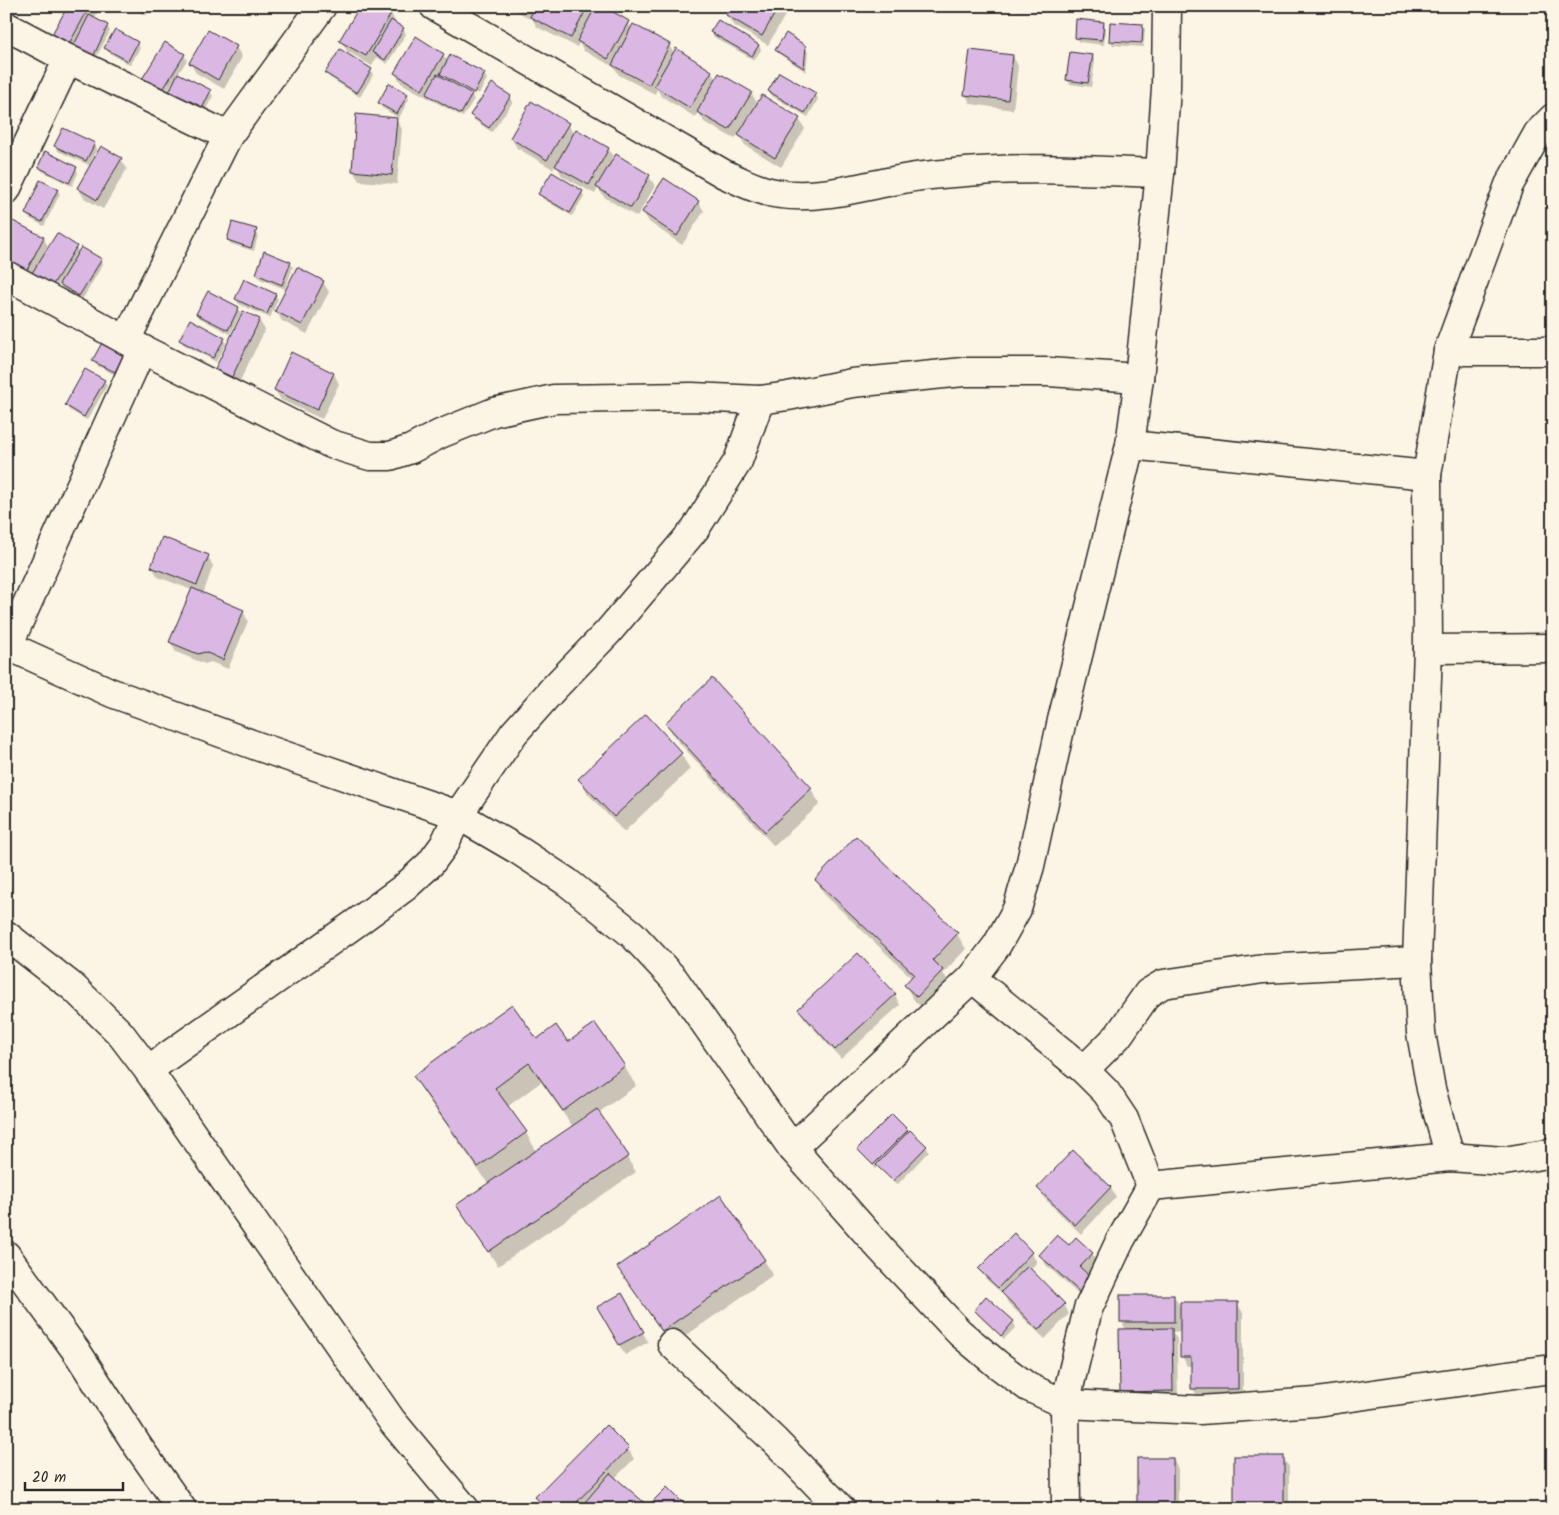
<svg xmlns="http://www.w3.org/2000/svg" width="1559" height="1515" font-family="Kalam,sans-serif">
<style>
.shadow{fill:#0003;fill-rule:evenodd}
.building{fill:#dbb8e3;stroke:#2b2b2b}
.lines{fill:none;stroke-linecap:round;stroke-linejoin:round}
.minor-casing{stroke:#2b2b2b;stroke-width:31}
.minor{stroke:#fcf5e5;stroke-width:28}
</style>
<rect width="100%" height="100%" fill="#fcf5e5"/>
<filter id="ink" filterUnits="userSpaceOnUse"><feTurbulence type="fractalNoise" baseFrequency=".02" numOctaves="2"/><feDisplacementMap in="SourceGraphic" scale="10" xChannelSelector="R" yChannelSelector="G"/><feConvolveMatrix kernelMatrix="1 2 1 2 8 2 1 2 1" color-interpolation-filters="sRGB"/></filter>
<g filter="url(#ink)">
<g class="shadow">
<path d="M70,6H101L94,19L107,26L110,31L94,62L60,44L54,34Z"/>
<path d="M129,6H151L146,16Z"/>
<path d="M509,6H595L597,8L600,6L628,22L632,29L669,45L674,54L711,71L716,80L751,93L758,104L799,119L805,129L781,167L745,145L738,134L735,139L704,122L699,112L695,117L661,96L657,89L655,94L619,75L614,67L584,51L579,43L577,47L537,27L531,17L530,19Z"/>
<path d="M732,6H785L788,10L768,45L733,25L727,15Z"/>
<path d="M391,13L396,24L403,29L406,34L387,64L377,57L372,66L347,51L341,41Z"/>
<path d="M1103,23L1106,28L1104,45L1079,42L1076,38Z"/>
<path d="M1111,23L1142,25L1145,29L1144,42L1111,40V42L1110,40Z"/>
<path d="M712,32L759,45L761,50L754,60L714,37Z"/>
<path d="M1111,42L1144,44V47L1113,45Z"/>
<path d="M137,43L140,48L130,65L108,52L106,48Z"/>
<path d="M236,47L242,57L224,89L196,73L190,63Z"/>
<path d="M805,47L808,52L806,72L779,54L777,50Z"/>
<path d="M184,55L187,60L178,74L210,91L213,96L202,116L174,83L173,82L165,95L146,83L143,79Z"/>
<path d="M443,55L448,62L484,74L487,79L479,94L443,75V78L478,96L470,93L474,99L463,117L401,83L395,73Z"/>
<path d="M1013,56L1018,66L1013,110L971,104L965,94Z"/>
<path d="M1092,56L1095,61L1091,87L1070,84L1067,80Z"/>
<path d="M371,70L373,75L360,97L329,77L327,73Z"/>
<path d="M780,73L815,94L818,99L808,117L772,96L770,91Z"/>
<path d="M407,95L409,99L399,118L382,108L379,103Z"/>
<path d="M510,97L513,102L492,132L474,120L472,115Z"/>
<path d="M396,119L402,129L397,184L359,181L353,171Z"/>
<path d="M568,124L574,135L576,131L609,149L614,159L649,176L655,186L637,217L604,197L598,188L595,194L562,176L556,164L553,169L517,148L511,138Z"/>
<path d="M94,144L97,148L90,164L121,159L127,169L103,209L84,198L78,188L91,166L58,151L56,146Z"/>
<path d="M39,167L76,168L78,173L72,186L42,171Z"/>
<path d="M57,190L60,194L44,226L29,218L26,214Z"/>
<path d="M582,192L584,196L572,216L543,199L540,194Z"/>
<path d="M698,202L704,211L682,245L649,222L643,212Z"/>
<path d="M256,230L258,235L254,251L231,244L228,240Z"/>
<path d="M6,237H43L49,248L76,247L79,253L101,260L103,264L82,300L63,289L59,282L55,289L6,265Z"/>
<path d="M290,263L293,267L285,289L260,279L257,274Z"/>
<path d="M323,282L329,292L307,334L282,321L276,311Z"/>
<path d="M275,295L278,299L270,318L239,304L236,299Z"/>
<path d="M238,308L241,313L230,334L200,318L197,314Z"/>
<path d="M259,320L265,330L237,387L222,379L216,369Z"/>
<path d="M224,339L226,343L216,362L183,344L180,340Z"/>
<path d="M104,341L127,357L117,376L96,365L94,361Z"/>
<path d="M292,354L334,374L339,384L322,419L281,400L275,390Z"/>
<path d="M104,381L107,386L87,420L69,410L66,405Z"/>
<path d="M208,556L213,566L203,594L243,611L248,621L228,669L211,662L205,664L176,652L170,642L192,590L158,577L152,567Z"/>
<path d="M712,680L811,789L820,804L774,846L675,738L666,723Z"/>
<path d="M646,716L681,754L690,769L624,832L588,794L580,779Z"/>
<path d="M816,880L957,934L966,949L943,973L951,985L926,1012L914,1000L905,985L912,978L825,895Z"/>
<path d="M895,995L900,1005L841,1059L805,1019L799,1009Z"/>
<path d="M537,1040L568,1043L624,1066L636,1086L598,1113L636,1172L498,1266L458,1206L489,1185L426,1096L414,1076ZM541,1082L573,1127L537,1152L526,1133L507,1107Z"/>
<path d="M907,1130L926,1147L929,1151L897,1185L878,1166L876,1169L859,1150Z"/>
<path d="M1110,1187L1116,1197L1081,1234L1044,1198L1039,1188Z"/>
<path d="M1076,1238L1092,1254L1098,1264L1087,1276L1090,1305L1046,1265L1041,1255L1069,1246Z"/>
<path d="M1031,1253L1037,1262L1030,1270L1064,1304L1069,1314L1045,1339L1008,1303L1005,1296L986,1279L980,1269Z"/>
<path d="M764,1260L773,1275L671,1346L628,1282Z"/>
<path d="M621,1295L648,1342L625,1355L598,1308Z"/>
<path d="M1174,1296L1182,1310L1237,1303L1243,1313V1398H1198L1193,1388V1366H1187L1182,1356V1331L1172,1332L1177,1339L1178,1401L1127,1402L1121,1392L1126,1330L1122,1322V1297Z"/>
<path d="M975,1310L1013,1322L1016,1327L1004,1339L978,1315Z"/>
<path d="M628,1449L634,1459L614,1479L645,1505L647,1509H545L543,1507L537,1497Z"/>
<path d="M1283,1457L1289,1467V1509H1235Z"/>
<path d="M1173,1459L1178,1469V1509H1139Z"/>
</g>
<g class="building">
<path d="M68,6H90L69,44L52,34Z"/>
<path d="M133,6H146L143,12Z"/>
<path d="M360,6H381L392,12L366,56L339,41Z"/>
<path d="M535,6H588L571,38L530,17Z"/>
<path d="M596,6H603L629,21L608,59L577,41Z"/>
<path d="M731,6H779L762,36L726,15Z"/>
<path d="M89,15L108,25L92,59L72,49Z"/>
<path d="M1076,19L1104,22L1102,40L1075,38Z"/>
<path d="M391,20L404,28L385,60L372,52Z"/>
<path d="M718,20L759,45L752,56L710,32Z"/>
<path d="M1110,22L1143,24L1142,43L1109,41Z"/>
<path d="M633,24L670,44L649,85L612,65Z"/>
<path d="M115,29L138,42L128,61L104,48Z"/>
<path d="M208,30L237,46L218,80L189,63Z"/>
<path d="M786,33L806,46L804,68L775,50Z"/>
<path d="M416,36L444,54L422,90L394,73Z"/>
<path d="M165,42L185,54L162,91L142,79Z"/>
<path d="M676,48L712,71L690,108L654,86Z"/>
<path d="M340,49L372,69L357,93L325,73Z"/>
<path d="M970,50L1013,55L1008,100L964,95Z"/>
<path d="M1070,52L1093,55L1088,83L1066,80Z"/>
<path d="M450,55L485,73L474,93L440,74Z"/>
<path d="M779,72L816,93L805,113L768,91Z"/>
<path d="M178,73L211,90L200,113L167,96Z"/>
<path d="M719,73L752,92L729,130L697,112Z"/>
<path d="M437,74L472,94L461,114L426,94Z"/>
<path d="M389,83L408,94L397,114L378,103Z"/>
<path d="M492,83L511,96L489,128L470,115Z"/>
<path d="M762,95L800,118L775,158L738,135Z"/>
<path d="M531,101L569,123L547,160L510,138Z"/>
<path d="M356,114L397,118L392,175L352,171Z"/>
<path d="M63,128L95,143L86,161L54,146Z"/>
<path d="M576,129L609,148L589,185L555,166Z"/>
<path d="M101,146L122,158L97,200L77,188Z"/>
<path d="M45,151L77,167L69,183L38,167Z"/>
<path d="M616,154L650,175L631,208L596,187Z"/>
<path d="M552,172L583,191L570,213L538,194Z"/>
<path d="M664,178L699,201L677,236L642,212Z"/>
<path d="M40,180L58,189L42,222L25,214Z"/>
<path d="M13,221L44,237L27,270L6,259V235Z"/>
<path d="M232,222L257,229L251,248L227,240Z"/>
<path d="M57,233L77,246L52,286L32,273Z"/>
<path d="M81,247L102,259L79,296L59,284Z"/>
<path d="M264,251L291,262L282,285L256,274Z"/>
<path d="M297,267L324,281L302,325L275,311Z"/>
<path d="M244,279L276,294L267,314L235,299Z"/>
<path d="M208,291L239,307L228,330L196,314Z"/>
<path d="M243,311L260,319L232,377L215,369Z"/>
<path d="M190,319L225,338L213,358L179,340Z"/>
<path d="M104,339L126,351L115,372L92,361Z"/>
<path d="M291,352L334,373L317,410L274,390Z"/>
<path d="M85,369L105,380L84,417L65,405Z"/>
<path d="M162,537L209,555L197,585L151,567Z"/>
<path d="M192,588L244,610L223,660L205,652L198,654L169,642Z"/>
<path d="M712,678L812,788L765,832L665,723Z"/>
<path d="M646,714L682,753L614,817L578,779Z"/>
<path d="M856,836L958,933L933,960L943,970L917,997L904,985L914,974L815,880Z"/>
<path d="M858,953L896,994L835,1050L798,1009Z"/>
<path d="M512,1004L537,1039L556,1025L568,1042L595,1023L625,1066L563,1111L529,1063L495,1088L527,1132L478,1167L413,1076Z"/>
<path d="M597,1109L629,1156L488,1252L456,1205Z"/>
<path d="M892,1114L908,1130L873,1165L857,1149Z"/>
<path d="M910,1130L927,1146L893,1181L876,1165Z"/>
<path d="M1073,1150L1111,1187L1075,1225L1037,1188Z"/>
<path d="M721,1195L765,1260L662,1331L617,1267Z"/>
<path d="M1014,1233L1032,1252L998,1288L978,1269Z"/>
<path d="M1057,1235L1069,1245L1076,1237L1093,1253L1080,1267L1097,1283L1084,1296L1039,1255Z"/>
<path d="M1028,1266L1065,1304L1038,1330L1001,1292Z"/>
<path d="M622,1293L644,1332L619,1345L597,1307Z"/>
<rect x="1120" y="1295" width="54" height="27"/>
<path d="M986,1296L1014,1321L1001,1336L974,1310Z"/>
<path d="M1180,1302H1238V1389H1191V1357H1180Z"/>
<path d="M1172,1328L1173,1391L1120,1392L1119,1329Z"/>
<path d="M606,1425L629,1448L570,1509H548L535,1497Z"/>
<rect x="1234" y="1456" width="50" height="53"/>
<rect x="1137" y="1458" width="36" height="51"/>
<path d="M610,1473L646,1504L642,1509H579Z"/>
<path d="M667,1487L689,1509H651L648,1506Z"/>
</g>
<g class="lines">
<defs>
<g id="minor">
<path d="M434,6L724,174C742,182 761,192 781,194C820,199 860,187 898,180C920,175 943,174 966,172C1030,166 1096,171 1160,173"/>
<path d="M6,26L68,59L228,136"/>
<path d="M6,190L68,59"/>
<path d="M6,275L142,349L331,444L370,456H390L411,449L440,434L494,412L554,399L692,397L760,400L788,396L852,383L964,372H1048L1139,378"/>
<path d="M126,340L228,136L322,6"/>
<path d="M1448,351H1553"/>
<path d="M1130,445L1427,475"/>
<path d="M6,645L112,693L257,746L458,815L518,850L567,882L632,934L674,979L792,1148L881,1249L960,1333L997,1364L1028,1387L1065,1404L1200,1410L1316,1402L1544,1370"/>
<path d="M8,646L142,349"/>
<path d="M1428,649L1553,648"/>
<path d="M6,935L74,988L120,1033L148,1070L392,1421L465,1509"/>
<path d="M972,978L1084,1070L1106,1092L1124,1119L1151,1186"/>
<path d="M148,1070L356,923L405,887L430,864L444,845L458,815L514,733L553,689L608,632L695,529L738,461L760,400"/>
<path d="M1084,1070L1118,1036L1148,993L1163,984L1263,969L1417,961"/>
<path d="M792,1148L972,978L997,945L1017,909L1030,866L1062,720L1130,445L1139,378L1160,173L1166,88L1167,6"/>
<path d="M1450,1157L1431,1089L1421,1033L1417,961L1428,649L1427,475L1448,351L1509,185L1538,133L1553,118"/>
<path d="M1151,1186L1450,1157L1504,1161L1548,1154L1553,1151"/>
<path d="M6,1255L77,1352L139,1448L182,1509"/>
<path d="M672,1344L775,1441L841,1509"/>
<path d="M1066,1509L1065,1404L1088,1309L1120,1241L1151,1186"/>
</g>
</defs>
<use href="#minor" class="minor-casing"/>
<use href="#minor" class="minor"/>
</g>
</g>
<rect width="1559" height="1515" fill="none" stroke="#fcf5e5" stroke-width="25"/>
<rect x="12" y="12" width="1534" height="1490" fill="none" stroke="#2b2b2b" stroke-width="2" filter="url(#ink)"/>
<path d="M25 1482v8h98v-8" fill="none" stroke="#2b2b2b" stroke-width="2.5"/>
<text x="32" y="1482" font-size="15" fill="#2b2b2b" stroke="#fcf5e5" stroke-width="4" paint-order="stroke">20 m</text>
</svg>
